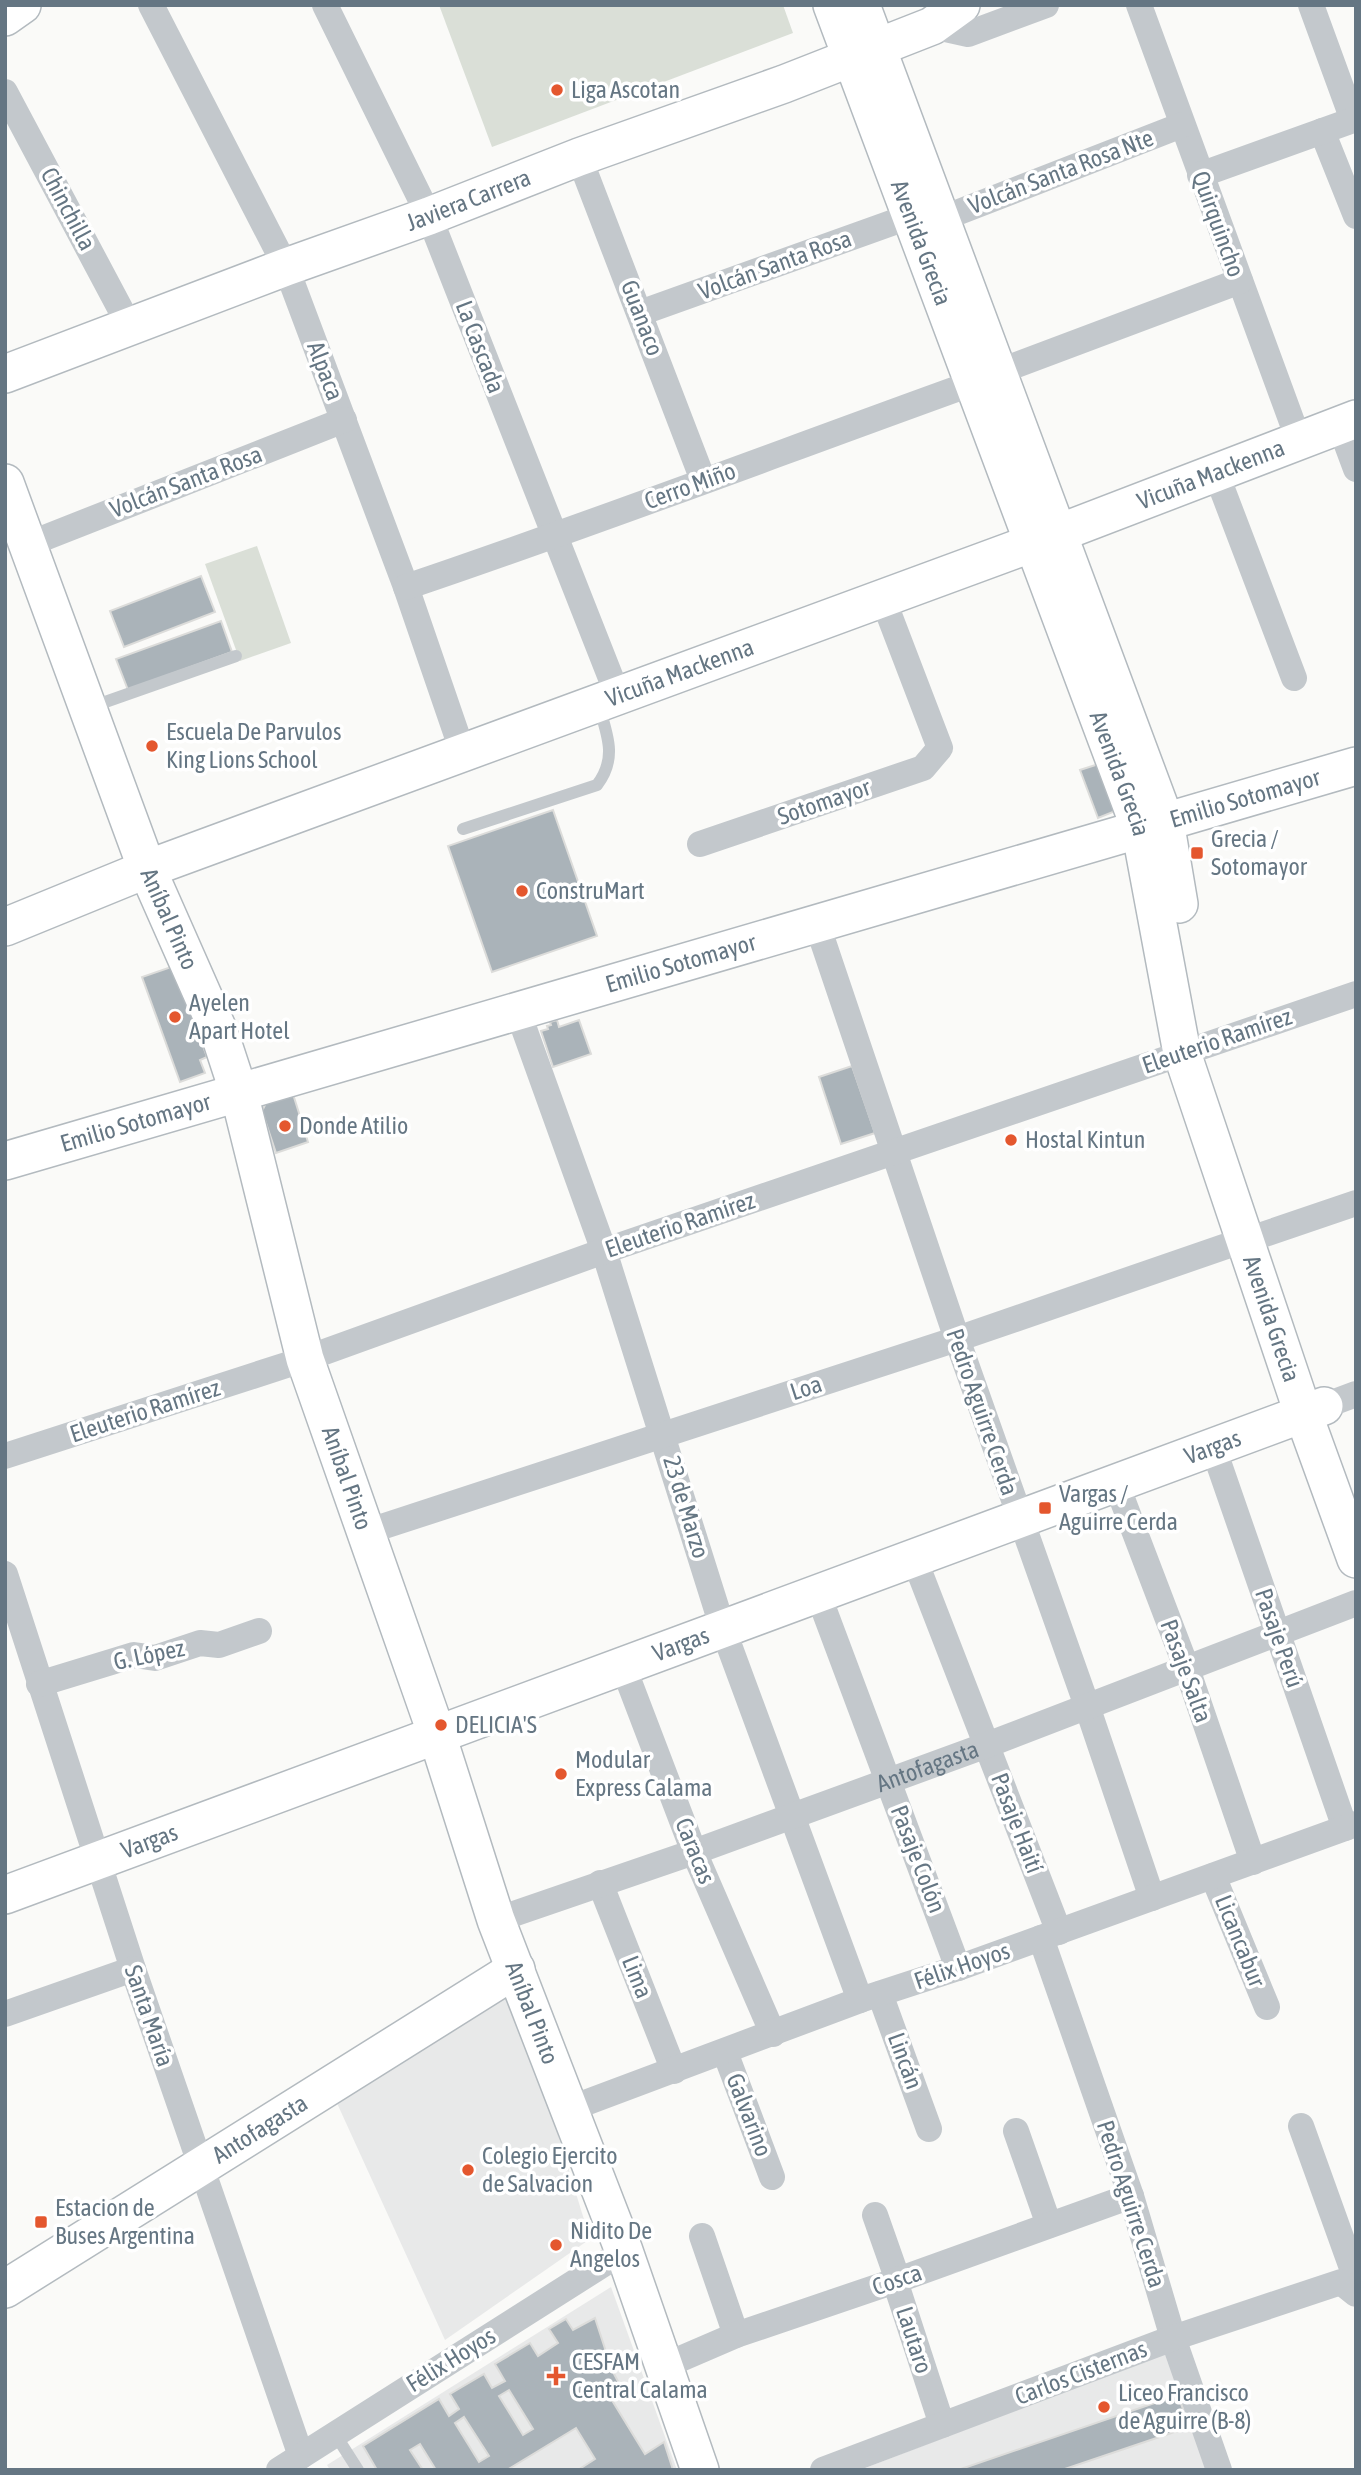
<svg xmlns="http://www.w3.org/2000/svg" width="1361" height="2475" font-family="'Asap Condensed',sans-serif">
<style>
.built{fill:#e8e9e9}
.green{fill:#dadfd7}
.building{fill:#aab3b9;stroke:#dcdcda;stroke-width:2;fill-rule:evenodd}
.lines{fill:none;stroke-linecap:round;stroke-linejoin:round}
.secondary-casing{stroke:#b3babf;stroke-width:40}
.lane{stroke:#c3c8cc;stroke-width:12}
.street{stroke:#c3c8cc;stroke-width:26}
.secondary{stroke:#fff;stroke-width:37}
.poi-dot{fill:#e4572e;stroke:#fff;stroke-width:2.5}
.labels{text-anchor:middle;stroke-width:7;stroke-linejoin:round;paint-order:stroke}
.poi-label{font-size:24px;fill:#657683;stroke:#fff;text-anchor:start}
.street-label{font-size:24px;fill:#657683;stroke:#fff}
</style>
<rect width="100%" height="100%" fill="#fafaf8"/>
<g class="built">
<path d="M511,1982L590,2239L445,2340L336,2101Z"/>
<path d="M611,2287L677,2470H330L327,2465Z"/>
<path d="M1166,2352L1209,2470H860Z"/>
</g>
<g class="green">
<path d="M439,5H783L793,33L492,147Z"/>
<path d="M257,546L291,643L240,661L205,564Z"/>
</g>
<g class="building">
<path d="M201,576L215,612L124,647L110,611Z"/>
<path d="M221,621L232,652L128,690L116,659Z"/>
<path d="M1108,761L1118,810L1098,818L1080,770Z"/>
<path d="M553,810L597,936L492,972L448,846Z"/>
<path d="M174,966L207,1057L200,1060L205,1073L180,1082L142,977Z"/>
<path d="M557,1020L559,1027L579,1020L591,1054L553,1067L541,1031L548,1029L547,1026L551,1025L550,1022Z"/>
<path d="M852,1066L875,1133L841,1144L819,1077Z"/>
<path d="M293,1094L308,1142L276,1153L262,1111L266,1103Z"/>
<path d="M595,2318L612,2370L622,2389L610,2397L645,2454L664,2442L673,2470H578L595,2459L576,2428L507,2470H436L420,2444L410,2450L423,2470H377L363,2446L439,2399L449,2416L459,2409L450,2394L484,2374L492,2388L505,2381L495,2364L530,2343L538,2356L558,2343L549,2329L566,2319L573,2330ZM509,2390L533,2429L523,2435L499,2396ZM464,2417L489,2456L479,2462L455,2423Z"/>
<path d="M1178,2395L1189,2427L1062,2470H958Z"/>
</g>
<g class="lines">
<defs>
<g id="secondary">
<path id="s2" d="M832,5L1140,828L1182,1053L1303,1413L1356,1559"/>
<path d="M861,5L1165,821L1179,904"/>
<path d="M5,17L22,5"/>
<path id="s3" d="M5,374L286,267L429,216L579,157L784,84L932,26L961,5"/>
<path id="s4" d="M5,483L147,869L219,1032L239,1093L305,1359L437,1735L496,1920L624,2251L700,2470"/>
<path id="s5" d="M5,927L147,869L1033,543L1356,419"/>
<path id="s6" d="M5,1161L1356,766"/>
<path id="s7" d="M5,1895L1324,1406"/>
<path id="s8" d="M5,2289L516,1969"/>
</g>
</defs>
<use href="#secondary" class="secondary-casing"/>
<g class="lane">
<path d="M91,707L236,656"/>
<path d="M463,829L597,785C617,759 608,736 599,707"/>
<path d="M335,2434L358,2470"/>
</g>
<g class="street">
<path d="M151,5L286,267L406,587L463,753"/>
<path d="M325,5L429,216L618,696"/>
<path d="M1139,5L1299,441"/>
<path d="M1311,5L1353,120"/>
<path d="M932,26L968,34L1046,5"/>
<path d="M5,92L130,327"/>
<path d="M1322,131L1356,216"/>
<path d="M579,157L703,480"/>
<path d="M1200,175L1356,119"/>
<path d="M941,219L1182,125"/>
<path d="M640,313L911,216"/>
<path d="M998,372L1240,281"/>
<path d="M1340,426L1356,469"/>
<path d="M1216,473L1294,678"/>
<path d="M29,544L344,420"/>
<path d="M406,587C596,523 784,451 973,383"/>
<path d="M700,844L923,768L940,748L883,599"/>
<path d="M817,924L957,1339L1087,1706L1152,1898"/>
<path d="M518,1012L604,1251L723,1629L860,2000"/>
<path d="M1265,1234L1356,1203"/>
<path d="M1324,1406L1356,1394"/>
<path d="M1213,1447L1345,1828"/>
<path d="M5,1456L305,1359L604,1251L1356,994"/>
<path d="M1116,1483L1187,1669L1253,1862"/>
<path d="M366,1532L957,1339L1244,1240"/>
<path d="M914,1558L1059,1932"/>
<path d="M5,1574L133,1969L301,2456"/>
<path d="M818,1594L958,1968"/>
<path d="M623,1666L694,1852L773,2034"/>
<path d="M39,1684L134,1655L155,1658L200,1643L219,1645L259,1631"/>
<path d="M1213,1876L1267,2007"/>
<path d="M600,1883L674,2071"/>
<path id="s1" d="M496,1920L694,1852L987,1745L1356,1603"/>
<path d="M1041,1938L1131,2196L1173,2338L1219,2470"/>
<path d="M880,1994L929,2129"/>
<path d="M5,2014L133,1969"/>
<path d="M725,2052L772,2177"/>
<path d="M569,2109L860,2000L958,1968L1356,1824"/>
<path d="M1301,2126L1356,2279"/>
<path d="M1016,2131L1049,2225"/>
<path d="M875,2215L894,2269L895,2281L942,2425"/>
<path d="M702,2236L736,2335"/>
<path d="M664,2366L736,2335L895,2281L1131,2196"/>
<path d="M279,2470L624,2251"/>
<path d="M823,2470L1173,2338L1341,2282L1356,2294"/>
</g>
<use href="#secondary" class="secondary"/>
</g>
<g class="poi-dot">
<circle cx="557" cy="90" r="7"/>
<circle cx="152" cy="746" r="7"/>
<rect x="1190" y="846" width="14" height="14" rx="3.5"/>
<circle cx="522" cy="891" r="7"/>
<circle cx="175" cy="1017" r="7"/>
<circle cx="285" cy="1126" r="7"/>
<circle cx="1011" cy="1140" r="7"/>
<rect x="1038" y="1501" width="14" height="14" rx="3.5"/>
<circle cx="441" cy="1725" r="7"/>
<circle cx="561" cy="1774" r="7"/>
<circle cx="468" cy="2170" r="7"/>
<rect x="34" y="2215" width="14" height="14" rx="3.5"/>
<circle cx="556" cy="2245" r="7"/>
<path d="M552.5 2365.5h7v7h7v7h-7v7h-7v-7h-7v-7h7z"/>
<circle cx="1104" cy="2407" r="7"/>
</g>
<g class="labels">
<g class="poi-label">
<text x="571" y="98">Liga Ascotan</text>
<text x="166" y="740">Escuela De Parvulos<tspan x="166" dy="28">King Lions School</tspan></text>
<text x="1211" y="847">Grecia /<tspan x="1211" dy="28">Sotomayor</tspan></text>
<text x="536" y="899">ConstruMart</text>
<text x="189" y="1011">Ayelen<tspan x="189" dy="28">Apart Hotel</tspan></text>
<text x="299" y="1134">Donde Atilio</text>
<text x="1025" y="1148">Hostal Kintun</text>
<text x="1059" y="1502">Vargas /<tspan x="1059" dy="28">Aguirre Cerda</tspan></text>
<text x="455" y="1733">DELICIA'S</text>
<text x="575" y="1768">Modular<tspan x="575" dy="28">Express Calama</tspan></text>
<text x="482" y="2164">Colegio Ejercito<tspan x="482" dy="28">de Salvacion</tspan></text>
<text x="55" y="2216">Estacion de<tspan x="55" dy="28">Buses Argentina</tspan></text>
<text x="570" y="2239">Nidito De<tspan x="570" dy="28">Angelos</tspan></text>
<text x="572" y="2370">CESFAM<tspan x="572" dy="28">Central Calama</tspan></text>
<text x="1118" y="2401">Liceo Francisco<tspan x="1118" dy="28">de Aguirre (B-8)</tspan></text>
</g>
<g class="street-label">
<text transform="translate(1061 172) rotate(-21)" y="8">Volcán Santa Rosa Nte</text>
<text dy="8" stroke="none"><textPath href="#s3" startOffset="495">Javiera Carrera</textPath></text>
<text transform="translate(68 209) rotate(62)" y="8">Chinchilla</text>
<text transform="translate(1218 224) rotate(70)" y="8">Quirquincho</text>
<text dy="8" stroke="none"><textPath href="#s2" startOffset="254">Avenida Grecia</textPath></text>
<text transform="translate(775 265) rotate(-20)" y="8">Volcán Santa Rosa</text>
<text transform="translate(642 318) rotate(69)" y="8">Guanaco</text>
<text transform="translate(480 347) rotate(69)" y="8">La Cascada</text>
<text transform="translate(325 371) rotate(69)" y="8">Alpaca</text>
<text dy="8" stroke="none"><textPath href="#s5" startOffset="1288">Vicuña Mackenna</textPath></text>
<text transform="translate(186 482) rotate(-21)" y="8">Volcán Santa Rosa</text>
<text transform="translate(690 486) rotate(-20)" y="8">Cerro Miño</text>
<text dy="8" stroke="none"><textPath href="#s5" startOffset="721">Vicuña Mackenna</textPath></text>
<text dy="8" stroke="none"><textPath href="#s2" startOffset="821">Avenida Grecia</textPath></text>
<text dy="8" stroke="none"><textPath href="#s6" startOffset="1292">Emilio Sotomayor</textPath></text>
<text transform="translate(824 802) rotate(-19)" y="8">Sotomayor</text>
<text dy="8" stroke="none"><textPath href="#s4" startOffset="466">Aníbal Pinto</textPath></text>
<text dy="8" stroke="none"><textPath href="#s6" startOffset="704">Emilio Sotomayor</textPath></text>
<text transform="translate(1217 1041) rotate(-19)" y="8">Eleuterio Ramírez</text>
<text dy="8" stroke="none"><textPath href="#s6" startOffset="136">Emilio Sotomayor</textPath></text>
<text transform="translate(680 1225) rotate(-19)" y="8">Eleuterio Ramírez</text>
<text dy="8" stroke="none"><textPath href="#s2" startOffset="1388">Avenida Grecia</textPath></text>
<text transform="translate(806 1388) rotate(-18)" y="8">Loa</text>
<text transform="translate(145 1411) rotate(-18)" y="8">Eleuterio Ramírez</text>
<text transform="translate(982 1412) rotate(71)" y="8">Pedro Aguirre Cerda</text>
<text dy="8" stroke="none"><textPath href="#s7" startOffset="1288">Vargas</textPath></text>
<text dy="8" stroke="none"><textPath href="#s4" startOffset="1054">Aníbal Pinto</textPath></text>
<text transform="translate(686 1507) rotate(73)" y="8">23 de Marzo</text>
<text transform="translate(1279 1638) rotate(71)" y="8">Pasaje Perú</text>
<text dy="8" stroke="none"><textPath href="#s7" startOffset="721">Vargas</textPath></text>
<text transform="translate(149 1655) rotate(-12)" y="8">G. López</text>
<text transform="translate(1186 1671) rotate(70)" y="8">Pasaje Salta</text>
<text dy="8" stroke="none"><textPath href="#s1" startOffset="458">Antofagasta</textPath></text>
<text transform="translate(1017 1823) rotate(69)" y="8">Pasaje Haití</text>
<text dy="8" stroke="none"><textPath href="#s7" startOffset="154">Vargas</textPath></text>
<text transform="translate(695 1851) rotate(68)" y="8">Caracas</text>
<text transform="translate(918 1859) rotate(69)" y="8">Pasaje Colón</text>
<text transform="translate(1240 1941) rotate(68)" y="8">Licancabur</text>
<text transform="translate(962 1966) rotate(-19)" y="8">Félix Hoyos</text>
<text transform="translate(637 1977) rotate(68)" y="8">Lima</text>
<text dy="8" stroke="none"><textPath href="#s4" startOffset="1620">Aníbal Pinto</textPath></text>
<text transform="translate(149 2016) rotate(71)" y="8">Santa María</text>
<text transform="translate(905 2061) rotate(70)" y="8">Lincán</text>
<text transform="translate(749 2115) rotate(69)" y="8">Galvarino</text>
<text dy="8" stroke="none"><textPath href="#s8" startOffset="301">Antofagasta</textPath></text>
<text transform="translate(1131 2204) rotate(72)" y="8">Pedro Aguirre Cerda</text>
<text transform="translate(897 2280) rotate(-19)" y="8">Cosca</text>
<text transform="translate(914 2340) rotate(72)" y="8">Lautaro</text>
<text transform="translate(451 2360) rotate(-32)" y="8">Félix Hoyos</text>
<text transform="translate(1081 2373) rotate(-21)" y="8">Carlos Cisternas</text>
</g>
</g>
<rect width="1361" height="2475" fill="none" stroke="#657683" stroke-width="14"/>
</svg>
